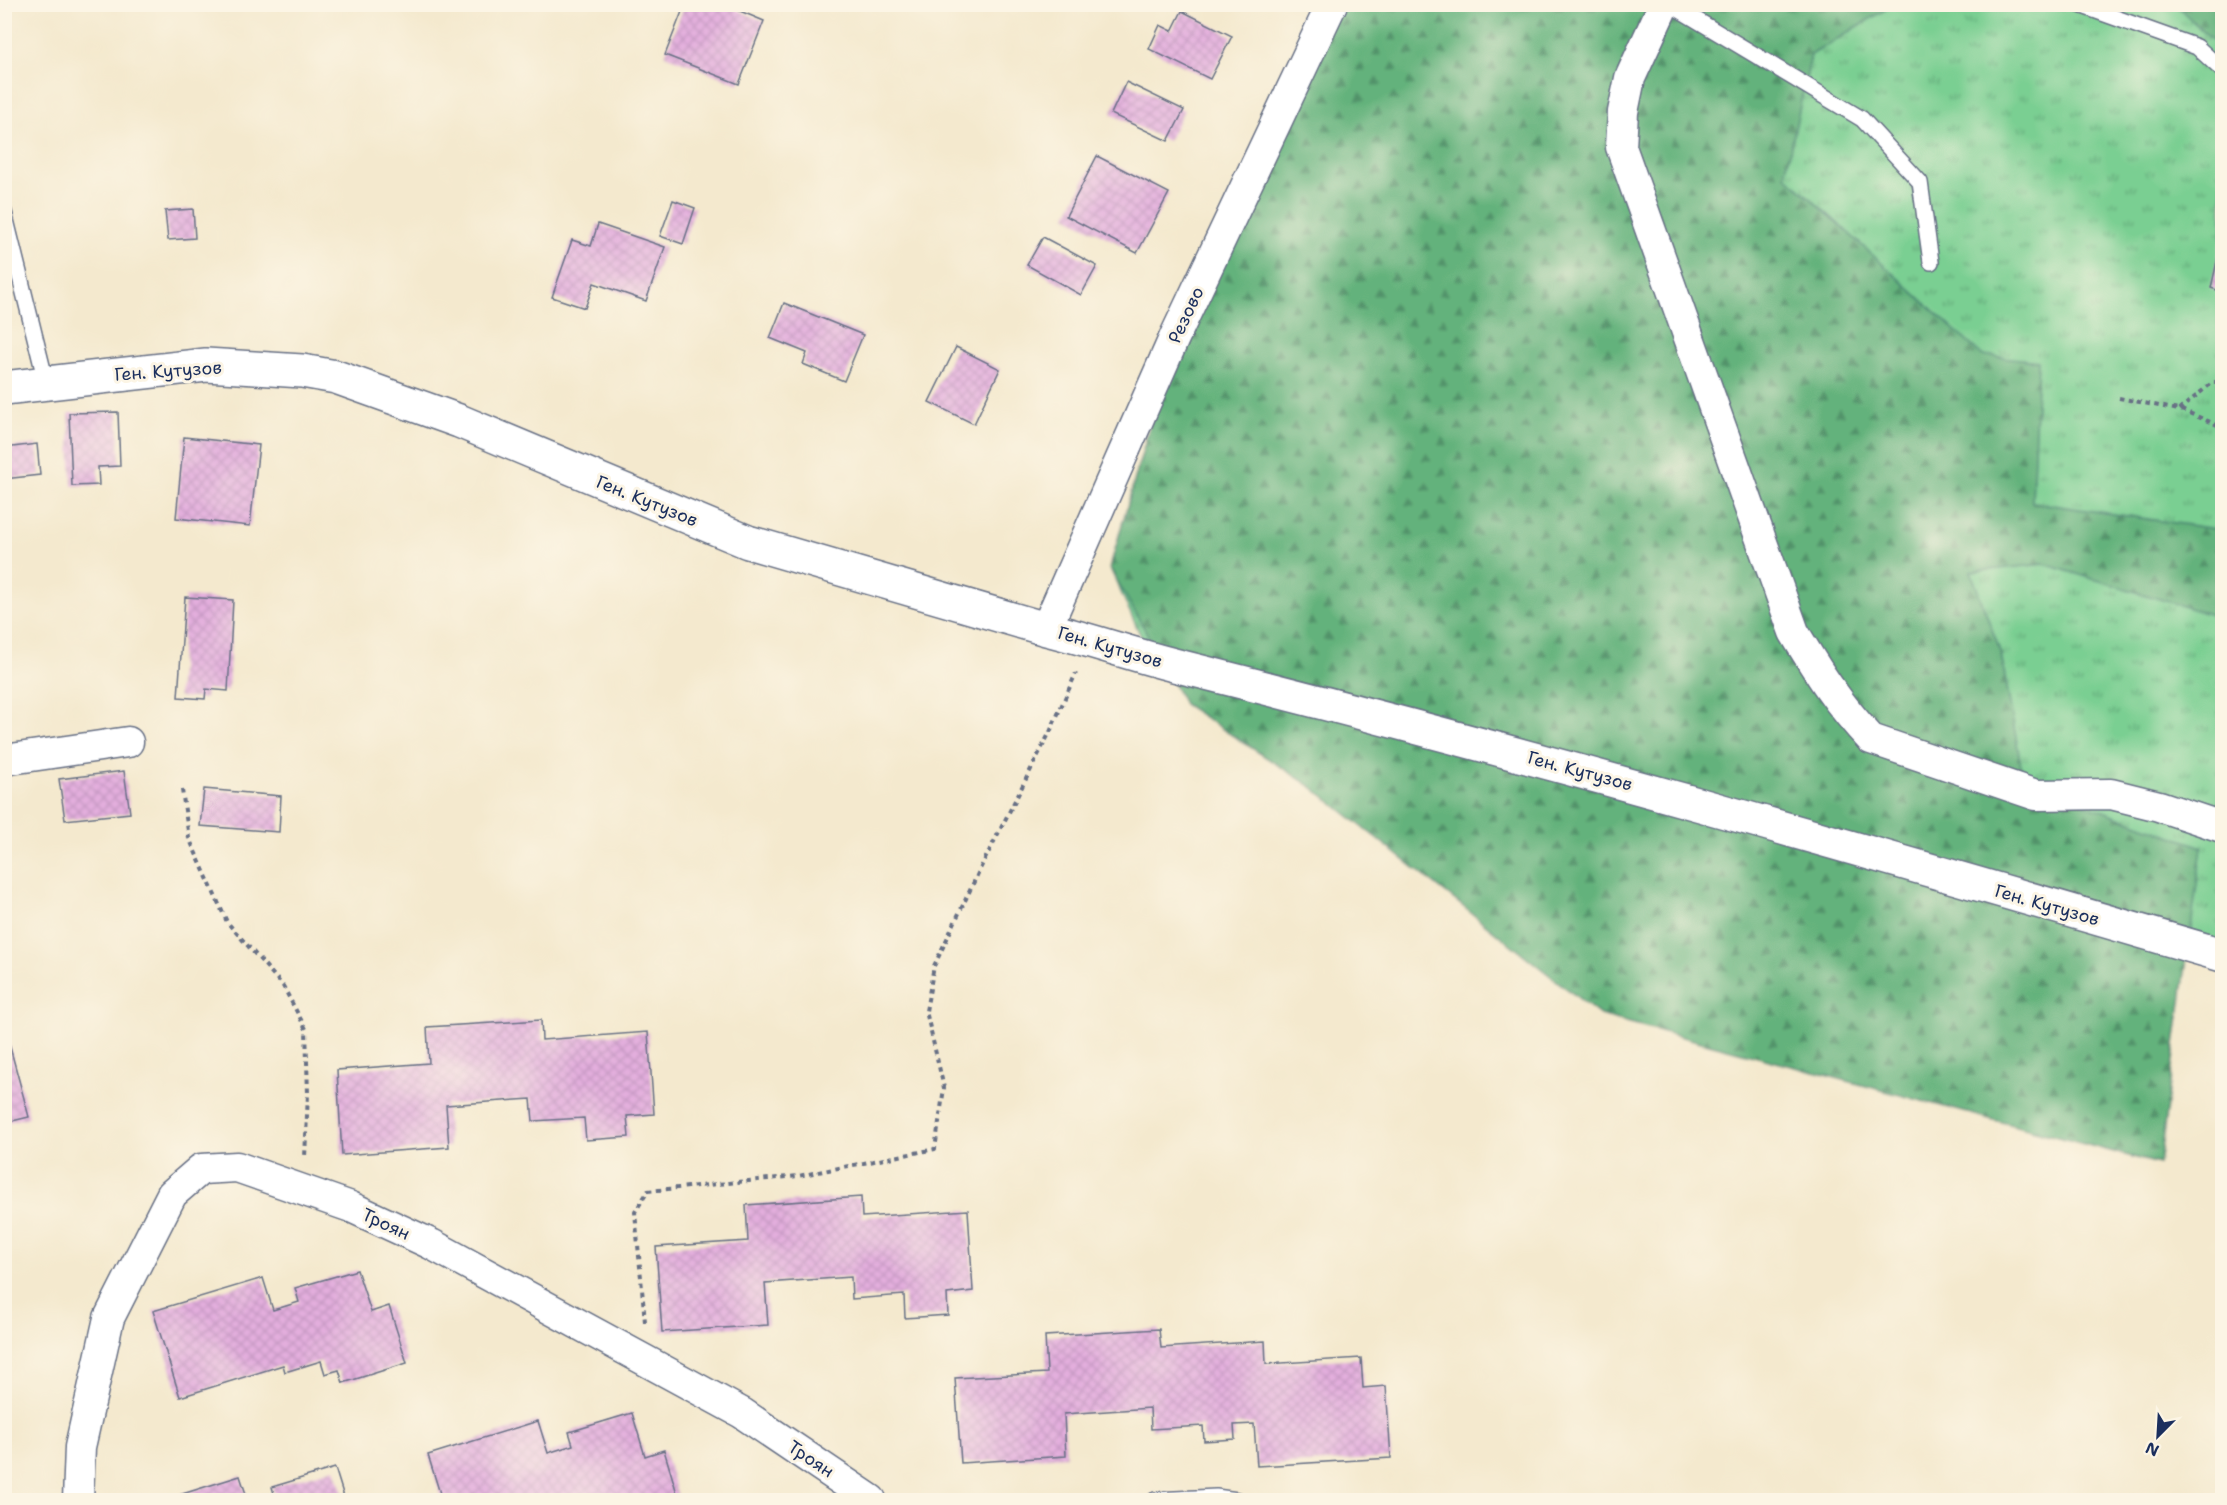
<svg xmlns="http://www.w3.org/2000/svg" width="2227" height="1505" font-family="'Shantell Sans',sans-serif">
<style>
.grass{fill:url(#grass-tufts);stroke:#4a7f78;stroke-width:1.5}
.forest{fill:url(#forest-firs);stroke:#3f706d;stroke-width:1.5}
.building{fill:url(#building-cross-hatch)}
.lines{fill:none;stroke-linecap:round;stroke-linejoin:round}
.service-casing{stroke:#677085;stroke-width:18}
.minor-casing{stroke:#677085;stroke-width:33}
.tertiary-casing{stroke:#677085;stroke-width:36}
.path{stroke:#677085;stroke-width:4;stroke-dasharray:4.5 4.5;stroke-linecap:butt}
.service{stroke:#fff;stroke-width:15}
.minor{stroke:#fff;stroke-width:30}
.tertiary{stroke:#fff;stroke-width:33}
.labels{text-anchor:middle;stroke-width:6;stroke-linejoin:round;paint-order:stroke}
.street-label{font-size:18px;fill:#1b2f5e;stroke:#fcf5e5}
</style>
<defs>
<pattern id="grass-tufts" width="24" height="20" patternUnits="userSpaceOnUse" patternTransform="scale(1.5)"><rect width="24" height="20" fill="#7acf92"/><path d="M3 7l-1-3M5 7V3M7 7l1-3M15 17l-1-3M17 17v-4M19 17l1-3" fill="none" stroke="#63a87a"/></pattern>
<pattern id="forest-firs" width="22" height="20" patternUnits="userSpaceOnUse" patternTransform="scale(1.5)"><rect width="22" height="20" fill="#63b27c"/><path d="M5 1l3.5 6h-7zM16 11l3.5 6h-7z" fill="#519169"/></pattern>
<pattern id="building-cross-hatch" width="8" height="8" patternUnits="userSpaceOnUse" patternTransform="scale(1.5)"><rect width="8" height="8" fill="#e3aedd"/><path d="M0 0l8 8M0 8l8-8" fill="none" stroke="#c296c0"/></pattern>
</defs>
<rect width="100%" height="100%" fill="#fcf5e5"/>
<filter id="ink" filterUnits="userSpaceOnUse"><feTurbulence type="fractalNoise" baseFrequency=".0167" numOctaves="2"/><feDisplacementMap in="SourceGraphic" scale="12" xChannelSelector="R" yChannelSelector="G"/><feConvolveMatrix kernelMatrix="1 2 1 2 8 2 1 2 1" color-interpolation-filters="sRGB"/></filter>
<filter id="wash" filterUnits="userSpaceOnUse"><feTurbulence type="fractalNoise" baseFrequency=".008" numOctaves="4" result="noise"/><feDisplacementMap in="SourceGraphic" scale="24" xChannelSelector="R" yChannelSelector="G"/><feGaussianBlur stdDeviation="1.35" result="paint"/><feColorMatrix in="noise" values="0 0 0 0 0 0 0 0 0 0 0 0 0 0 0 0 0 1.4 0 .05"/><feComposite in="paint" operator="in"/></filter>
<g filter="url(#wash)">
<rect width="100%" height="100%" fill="#f4e9ce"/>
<path class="grass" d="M1332,5H2222V955L1152,660L1110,568L1175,336Z"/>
<g class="forest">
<path d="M1332,5H1893L1811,55L1785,175L1982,355L2038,361L2032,502L2222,530V618L2044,564L1971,572L2001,654L2024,782L2202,847L2159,1164L1600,1015L1312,787L1184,704L1151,641L1110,568L1175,336Z"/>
<path d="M2176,5H2222V50Z"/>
</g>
<g id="blocks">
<g class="building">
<path d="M685,4H723L764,21L739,84L665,55Z"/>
<path d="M1182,11L1232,36L1210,79L1149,49L1160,25L1172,31Z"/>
<path d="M1126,82L1184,110L1168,141L1111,114Z"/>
<path d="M1097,156L1169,193L1137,253L1066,216Z"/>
<path d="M673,200L695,208L683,244L660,236Z"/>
<path d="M193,209L195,238L168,240L165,211Z"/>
<path d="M598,224L665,247L646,301L594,283L585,308L552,297L572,240L591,246Z"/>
<path d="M1043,237L1097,266L1081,295L1027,265Z"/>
<path d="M2222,239V292L2211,288Z"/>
<path d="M784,303L863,335L844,381L803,364L807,353L770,338Z"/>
<path d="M956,347L1000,369L974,424L929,402Z"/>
<path d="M118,412L120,466L98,467L99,485L72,486L69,413Z"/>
<path d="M184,437L259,445L250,526L176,518Z"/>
<path d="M37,444L40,475L4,479V448Z"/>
<path d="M185,597L233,600L228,691L206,689L205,699L178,697Z"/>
<path d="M124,771L130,813L65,820L59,779Z"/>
<path d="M204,789L281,796L279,832L200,826Z"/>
<path d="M541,1020L542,1040L648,1032L654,1114L627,1116L629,1137L586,1140L584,1118L533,1121L531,1099L446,1105L449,1147L342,1155L337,1070L429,1063L427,1027Z"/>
<path d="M4,1025L29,1117L4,1123Z"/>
<path d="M861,1197L862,1217L968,1210L973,1291L947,1294L948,1315L905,1318L904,1295L852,1299L851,1277L765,1283L768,1325L662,1332L656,1247L748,1241L746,1205Z"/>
<path d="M357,1270L371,1312L389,1306L407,1363L343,1383L339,1370L325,1374L321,1361L285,1372L283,1365L180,1397L153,1311L263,1278L273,1310L299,1302L295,1288Z"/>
<path d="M1159,1329L1161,1348L1265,1341L1266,1364L1361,1358L1363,1388L1386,1386L1391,1458L1257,1466L1254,1424L1234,1425L1235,1439L1204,1441L1203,1426L1151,1429L1150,1408L1064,1414L1066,1456L961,1463L955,1378L1047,1373L1045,1336Z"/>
<path d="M632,1413L645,1456L664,1450L679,1500H442L428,1455L538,1421L548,1453L573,1445L569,1432Z"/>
<path d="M335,1468L345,1500H276L272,1487Z"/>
<path d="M240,1476L248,1500H163Z"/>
</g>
</g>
</g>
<g filter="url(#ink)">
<use href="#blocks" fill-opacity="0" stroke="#677085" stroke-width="1.5"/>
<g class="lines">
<defs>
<g id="service">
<path d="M1670,4L1862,119L1920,182L1931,262"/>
<path d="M2077,4L2197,47L2222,70"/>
<path d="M4,212L46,382"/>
<path d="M1155,1500L1216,1497L1237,1500"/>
</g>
<g id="minor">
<path d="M1664,4L1630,78L1623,112L1621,147L1794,632C1818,672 1838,704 1871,739L2036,795L2111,794L2159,806L2222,827"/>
<path d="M1046,629L1175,336L1332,4"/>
<path d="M4,760L128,742"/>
<path d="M78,1500L80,1447L109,1318L172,1194L201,1169L237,1167L351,1207L431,1244L742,1413L871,1500"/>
</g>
<path id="tertiary" d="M4,388L206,365L302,371L336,377L459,421L748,542L1046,629C1092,640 1136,656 1182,667C1531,754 1877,854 2222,955"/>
</defs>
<use href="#service" class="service-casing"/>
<use href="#minor" class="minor-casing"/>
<use href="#tertiary" class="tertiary-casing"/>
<g class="path">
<path d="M2119,398L2184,411L2222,427"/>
<path d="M2179,410L2213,382H2222"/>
<path d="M182,790L189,838L227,922L283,986L306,1029L308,1094L305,1157"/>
<path d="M645,1322L635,1212L648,1191L798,1176L935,1149L944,1088L926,1011L934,966L981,867L1050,732L1076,673"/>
</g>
<use href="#service" class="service"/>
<use href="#minor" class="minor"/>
<use href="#tertiary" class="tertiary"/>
</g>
</g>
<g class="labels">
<g class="street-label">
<text transform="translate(1186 315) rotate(-65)" y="6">Резово</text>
<text transform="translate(168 371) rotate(-4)" y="6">Ген. Кутузов</text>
<text transform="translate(647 501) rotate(22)" y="6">Ген. Кутузов</text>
<text transform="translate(1110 647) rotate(16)" y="6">Ген. Кутузов</text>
<text transform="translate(1580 771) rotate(15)" y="6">Ген. Кутузов</text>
<text transform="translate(2047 905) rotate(16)" y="6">Ген. Кутузов</text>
<text transform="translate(386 1224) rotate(25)" y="6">Троян</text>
<text transform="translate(811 1459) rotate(34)" y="6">Троян</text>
</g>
</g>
<rect width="2227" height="1505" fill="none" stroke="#fcf5e5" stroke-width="24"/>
<g transform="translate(2158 1436) rotate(204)" stroke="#fcf5e5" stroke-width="4.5" paint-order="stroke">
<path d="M0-4.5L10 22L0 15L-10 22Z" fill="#1b2f5e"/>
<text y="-9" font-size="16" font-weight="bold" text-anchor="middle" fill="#1b2f5e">N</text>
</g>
</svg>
